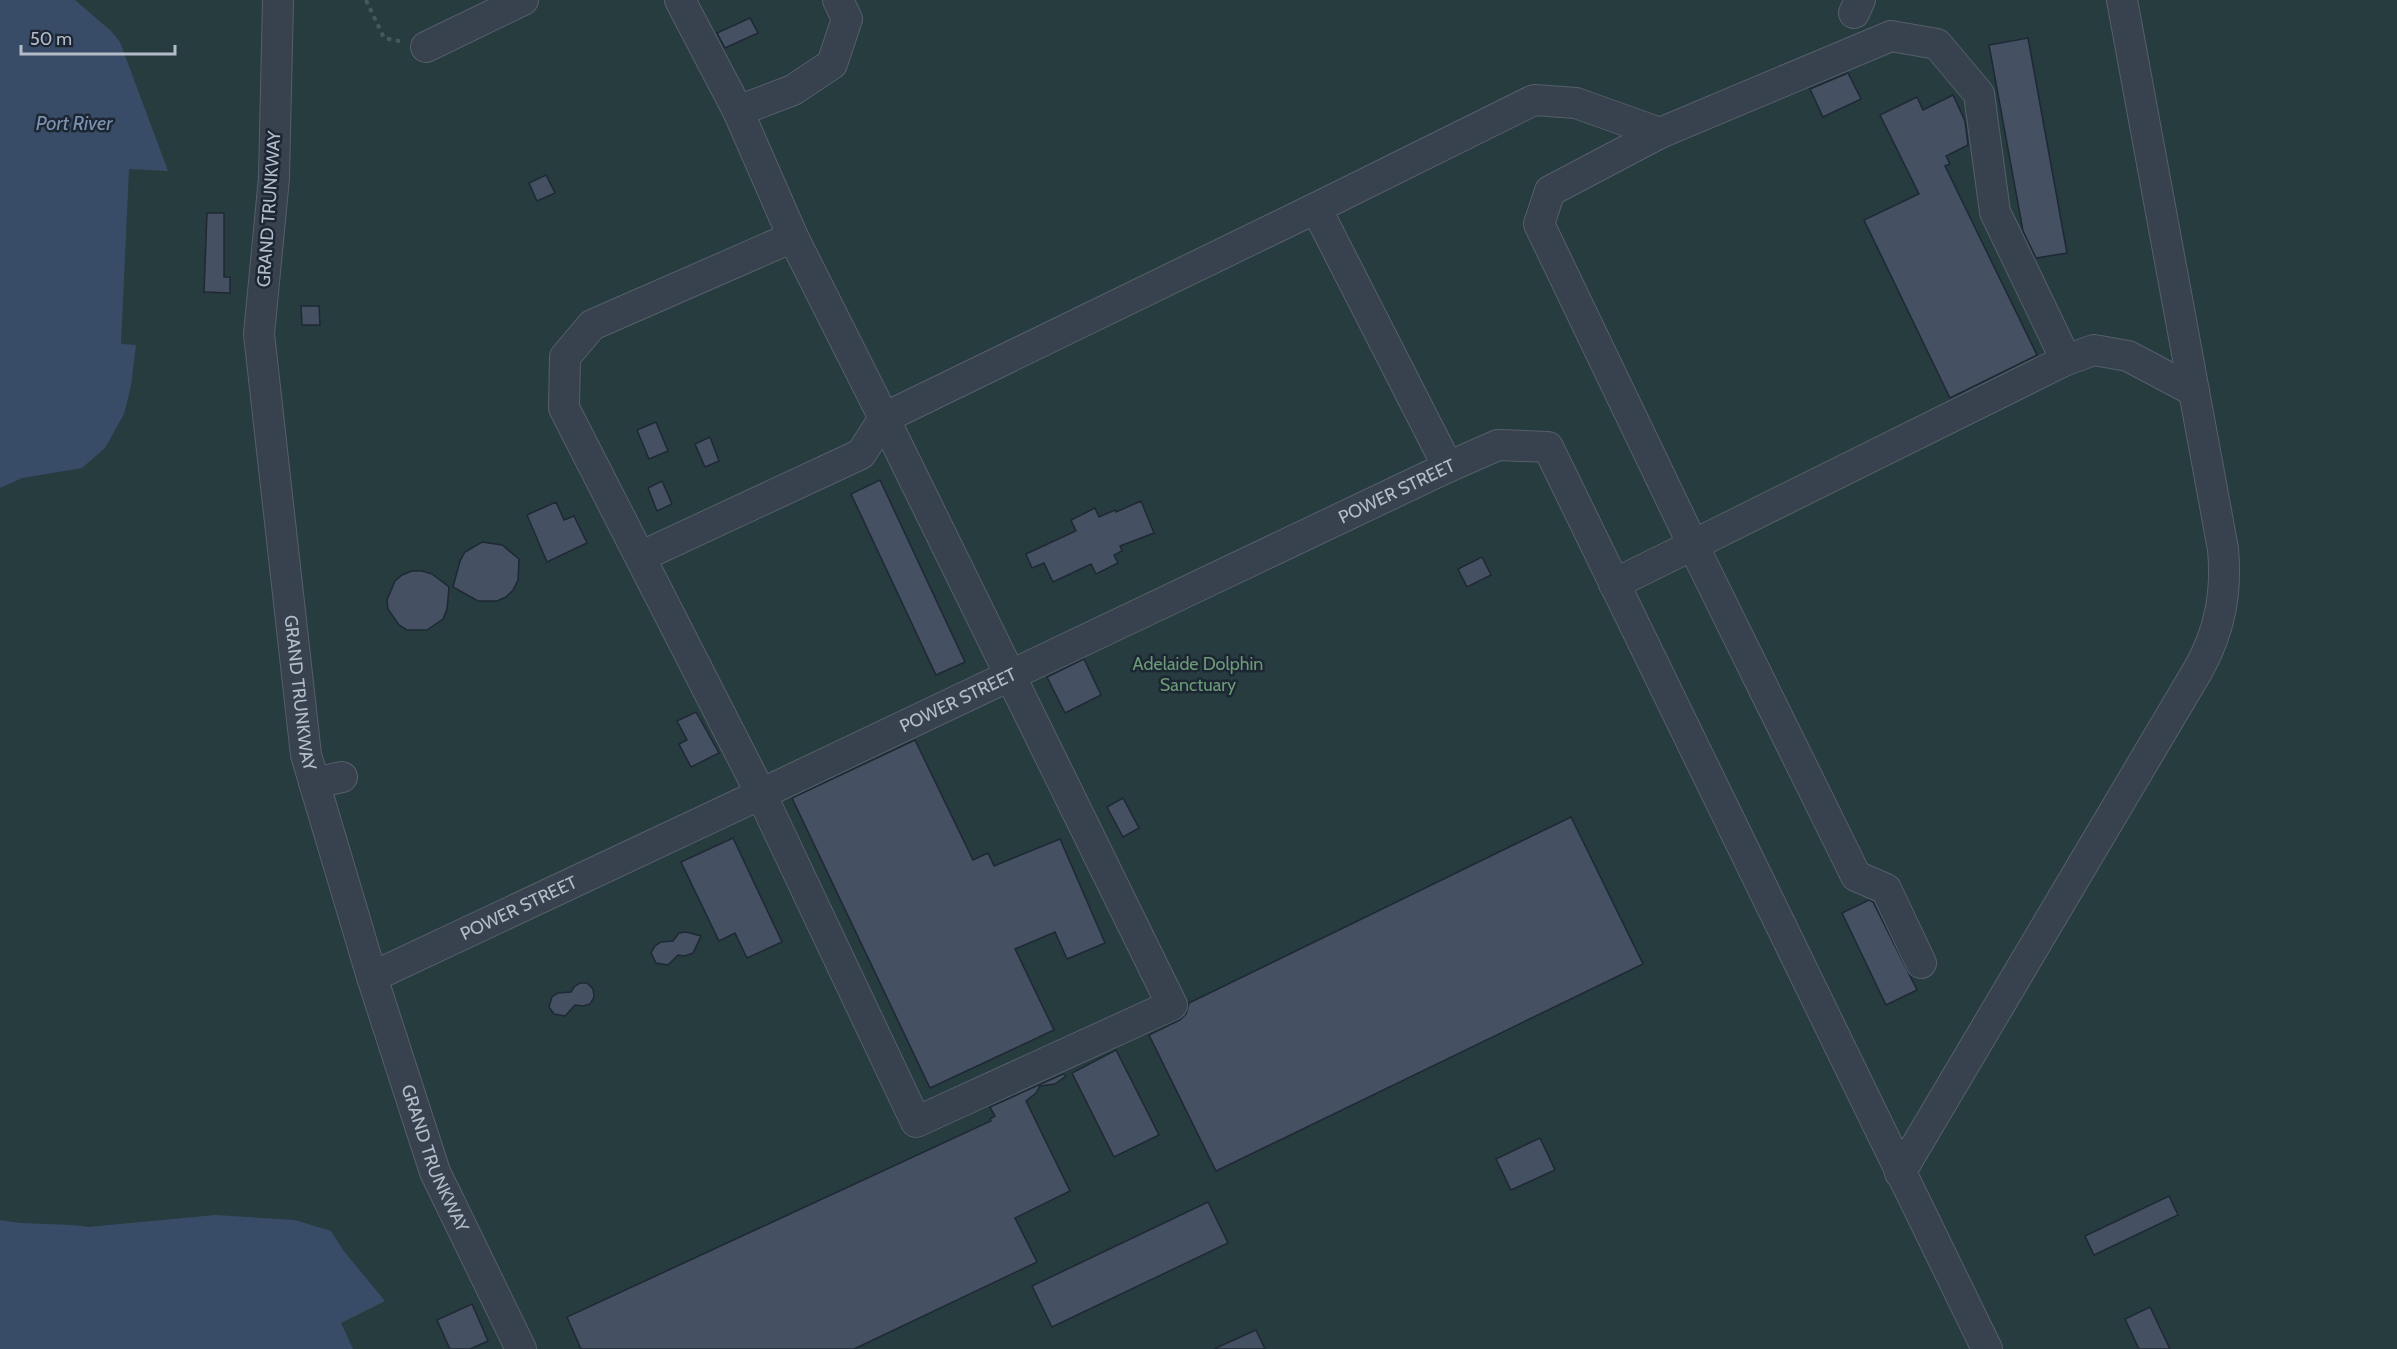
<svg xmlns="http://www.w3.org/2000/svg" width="2397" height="1349" font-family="Cabin,sans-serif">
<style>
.green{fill:#263c3f}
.water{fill:#394c67}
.building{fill:#455162;stroke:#1f2835;stroke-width:1.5}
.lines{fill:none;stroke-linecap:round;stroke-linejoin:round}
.minor-casing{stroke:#565f6c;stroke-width:32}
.path{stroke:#44595c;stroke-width:4;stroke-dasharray:4.5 4.5;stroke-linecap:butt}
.minor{stroke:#38414e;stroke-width:30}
.labels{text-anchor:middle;stroke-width:5;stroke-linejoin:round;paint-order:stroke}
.street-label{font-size:18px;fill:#b4bcc9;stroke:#1d2633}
.park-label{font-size:18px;fill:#6b9a76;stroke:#1d2633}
.water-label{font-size:20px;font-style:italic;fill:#7c92b1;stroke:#1d2633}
</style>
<rect width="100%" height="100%" fill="#242f3e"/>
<rect class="green" x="0" y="0" width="2397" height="1349"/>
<g class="water">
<path d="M0,0H75L111,31L120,42L168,171L129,169L121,344L136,345L131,386L124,414L105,448L82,468L22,478L0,488Z"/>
<path d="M215,1215L295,1220L331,1231L343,1250L385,1301L341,1323L353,1349H0V1220C28,1226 59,1222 88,1227Z"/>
</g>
<g class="building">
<path d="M750,18L758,33L725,48L717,33Z"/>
<path d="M2028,38L2067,253L2036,258L2023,231L1989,45Z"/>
<path d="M1848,73L1861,99L1823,117L1810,89Z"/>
<path d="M1953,95L1965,121L1968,145L1946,156L1950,164L1945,166L2037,355L1950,398L1864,220L1919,194L1880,115L1917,97L1923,110Z"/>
<path d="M546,175L555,193L537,201L529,183Z"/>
<path d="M207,213H224V277H230V293L204,292Z"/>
<path d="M301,306H319L320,325H302Z"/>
<path d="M656,422L668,451L649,459L637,430Z"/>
<path d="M710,437L719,461L705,467L695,444Z"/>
<path d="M880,480L965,662L936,675L851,494Z"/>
<path d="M662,481L672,504L657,511L648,488Z"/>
<path d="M1141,501L1154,533L1120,546L1122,551L1114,555L1118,563L1096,574L1091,564L1053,582L1044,563L1032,568L1026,554L1076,531L1071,520L1095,508L1099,517L1115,510L1116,512Z"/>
<path d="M556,502L564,520L574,516L587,543L547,562L527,515Z"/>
<path d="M482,542L502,545L519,559L518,580L513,590L506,597L497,601H478L453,587L460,561L465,552Z"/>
<path d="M1482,557L1491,575L1467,587L1458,569Z"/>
<path d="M412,571H422L432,574L449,587L447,609L443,619L427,630H407L399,625L388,609L387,600L395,581L402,575Z"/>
<path d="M1084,659L1101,695L1065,713L1047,677Z"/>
<path d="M696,712L719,753L691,767L679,744L687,740L677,721Z"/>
<path d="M915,740L973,860L988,853L994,866L1060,839L1105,943L1067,959L1055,932L1015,949L1054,1030L930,1088L792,798Z"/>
<path d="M1123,798L1139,828L1123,837L1107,807Z"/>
<path d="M1571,817L1643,964L1216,1171L1149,1035L1180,1020L1186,1014L1189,1003Z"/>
<path d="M733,838L782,942L747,958L735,933L719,941L681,862Z"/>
<path d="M1869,900L1873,902L1917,990L1886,1005L1842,913Z"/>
<path d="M686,932L701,936L693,953L685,956L678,955L668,965L656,963L651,953L655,946L661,942L673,941L679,933Z"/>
<path d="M580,983H587L593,989L594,997L590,1004L583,1006L575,1005L565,1016L554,1014L549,1007L552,997L558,993L571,992L574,987Z"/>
<path d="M1116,1050L1159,1135L1114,1157L1072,1073Z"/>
<path d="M1063,1074L1066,1076L1055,1084L1040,1086L1036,1093L1026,1101L1070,1191L1015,1218L1037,1262L854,1349H581L567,1317L991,1121L990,1119L995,1116L990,1107Z"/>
<path d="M1540,1138L1555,1170L1511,1190L1496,1159Z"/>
<path d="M2169,1196L2178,1215L2094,1255L2085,1236Z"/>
<path d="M1208,1202L1228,1243L1052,1327L1032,1286Z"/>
<path d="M472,1304L488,1341L470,1349H450L437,1320Z"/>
<path d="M2150,1307L2170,1349H2139L2125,1319Z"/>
<path d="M1256,1330L1265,1349H1214Z"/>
</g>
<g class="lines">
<defs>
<g id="minor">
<path id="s1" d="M278,0L274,178L259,334L306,755L372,977L435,1172L521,1349"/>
<path d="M680,0L738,111L793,90L832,64L847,19L838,0"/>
<path d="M1854,13L1860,0"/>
<path d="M426,47L523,0"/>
<path d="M738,111L793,237L884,418L1316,208L1534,100L1576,103L1660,133L1891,36L1937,44L1979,94L1995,212L2066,360"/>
<path d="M1660,133L1550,191L1539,224L1693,545L2066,360L2094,350L2128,356L2194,391"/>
<path d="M1316,208L1448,467"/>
<path d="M640,557L861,454L884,418L1172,1005L916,1122L761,794L564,408L565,357L592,325L793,237"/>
<path d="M1614,584L1693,545L1856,876L1886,889L1921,963"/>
<path d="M314,783L342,777"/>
<path id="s2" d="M372,977L761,794L1448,467L1498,445L1548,447L1987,1349"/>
<path d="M1900,1173L2198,670C2220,631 2227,593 2223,549L2122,0"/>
</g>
</defs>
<use href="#minor" class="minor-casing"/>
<path class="path" d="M366,0L384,38L404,42"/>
<use href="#minor" class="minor"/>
</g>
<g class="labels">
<g class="street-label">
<text transform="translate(269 209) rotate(-86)" y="6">GRAND TRUNKWAY</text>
<text dy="6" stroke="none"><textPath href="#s2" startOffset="1134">POWER STREET</textPath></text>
<text dy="6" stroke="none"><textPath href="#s1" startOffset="696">GRAND TRUNKWAY</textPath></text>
<text dy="6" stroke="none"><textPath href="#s2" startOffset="648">POWER STREET</textPath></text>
<text dy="6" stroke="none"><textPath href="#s2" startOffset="162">POWER STREET</textPath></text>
<text dy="6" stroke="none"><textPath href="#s1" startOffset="1182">GRAND TRUNKWAY</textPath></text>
</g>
<g class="park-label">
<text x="1198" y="670">Adelaide Dolphin<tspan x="1198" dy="21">Sanctuary</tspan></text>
</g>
<g class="water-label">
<text x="74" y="130">Port River</text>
</g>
</g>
<path d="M21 45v9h154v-9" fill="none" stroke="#b4bcc9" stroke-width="3"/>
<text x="30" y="45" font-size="18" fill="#b4bcc9" stroke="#1d2633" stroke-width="4.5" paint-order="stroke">50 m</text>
</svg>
